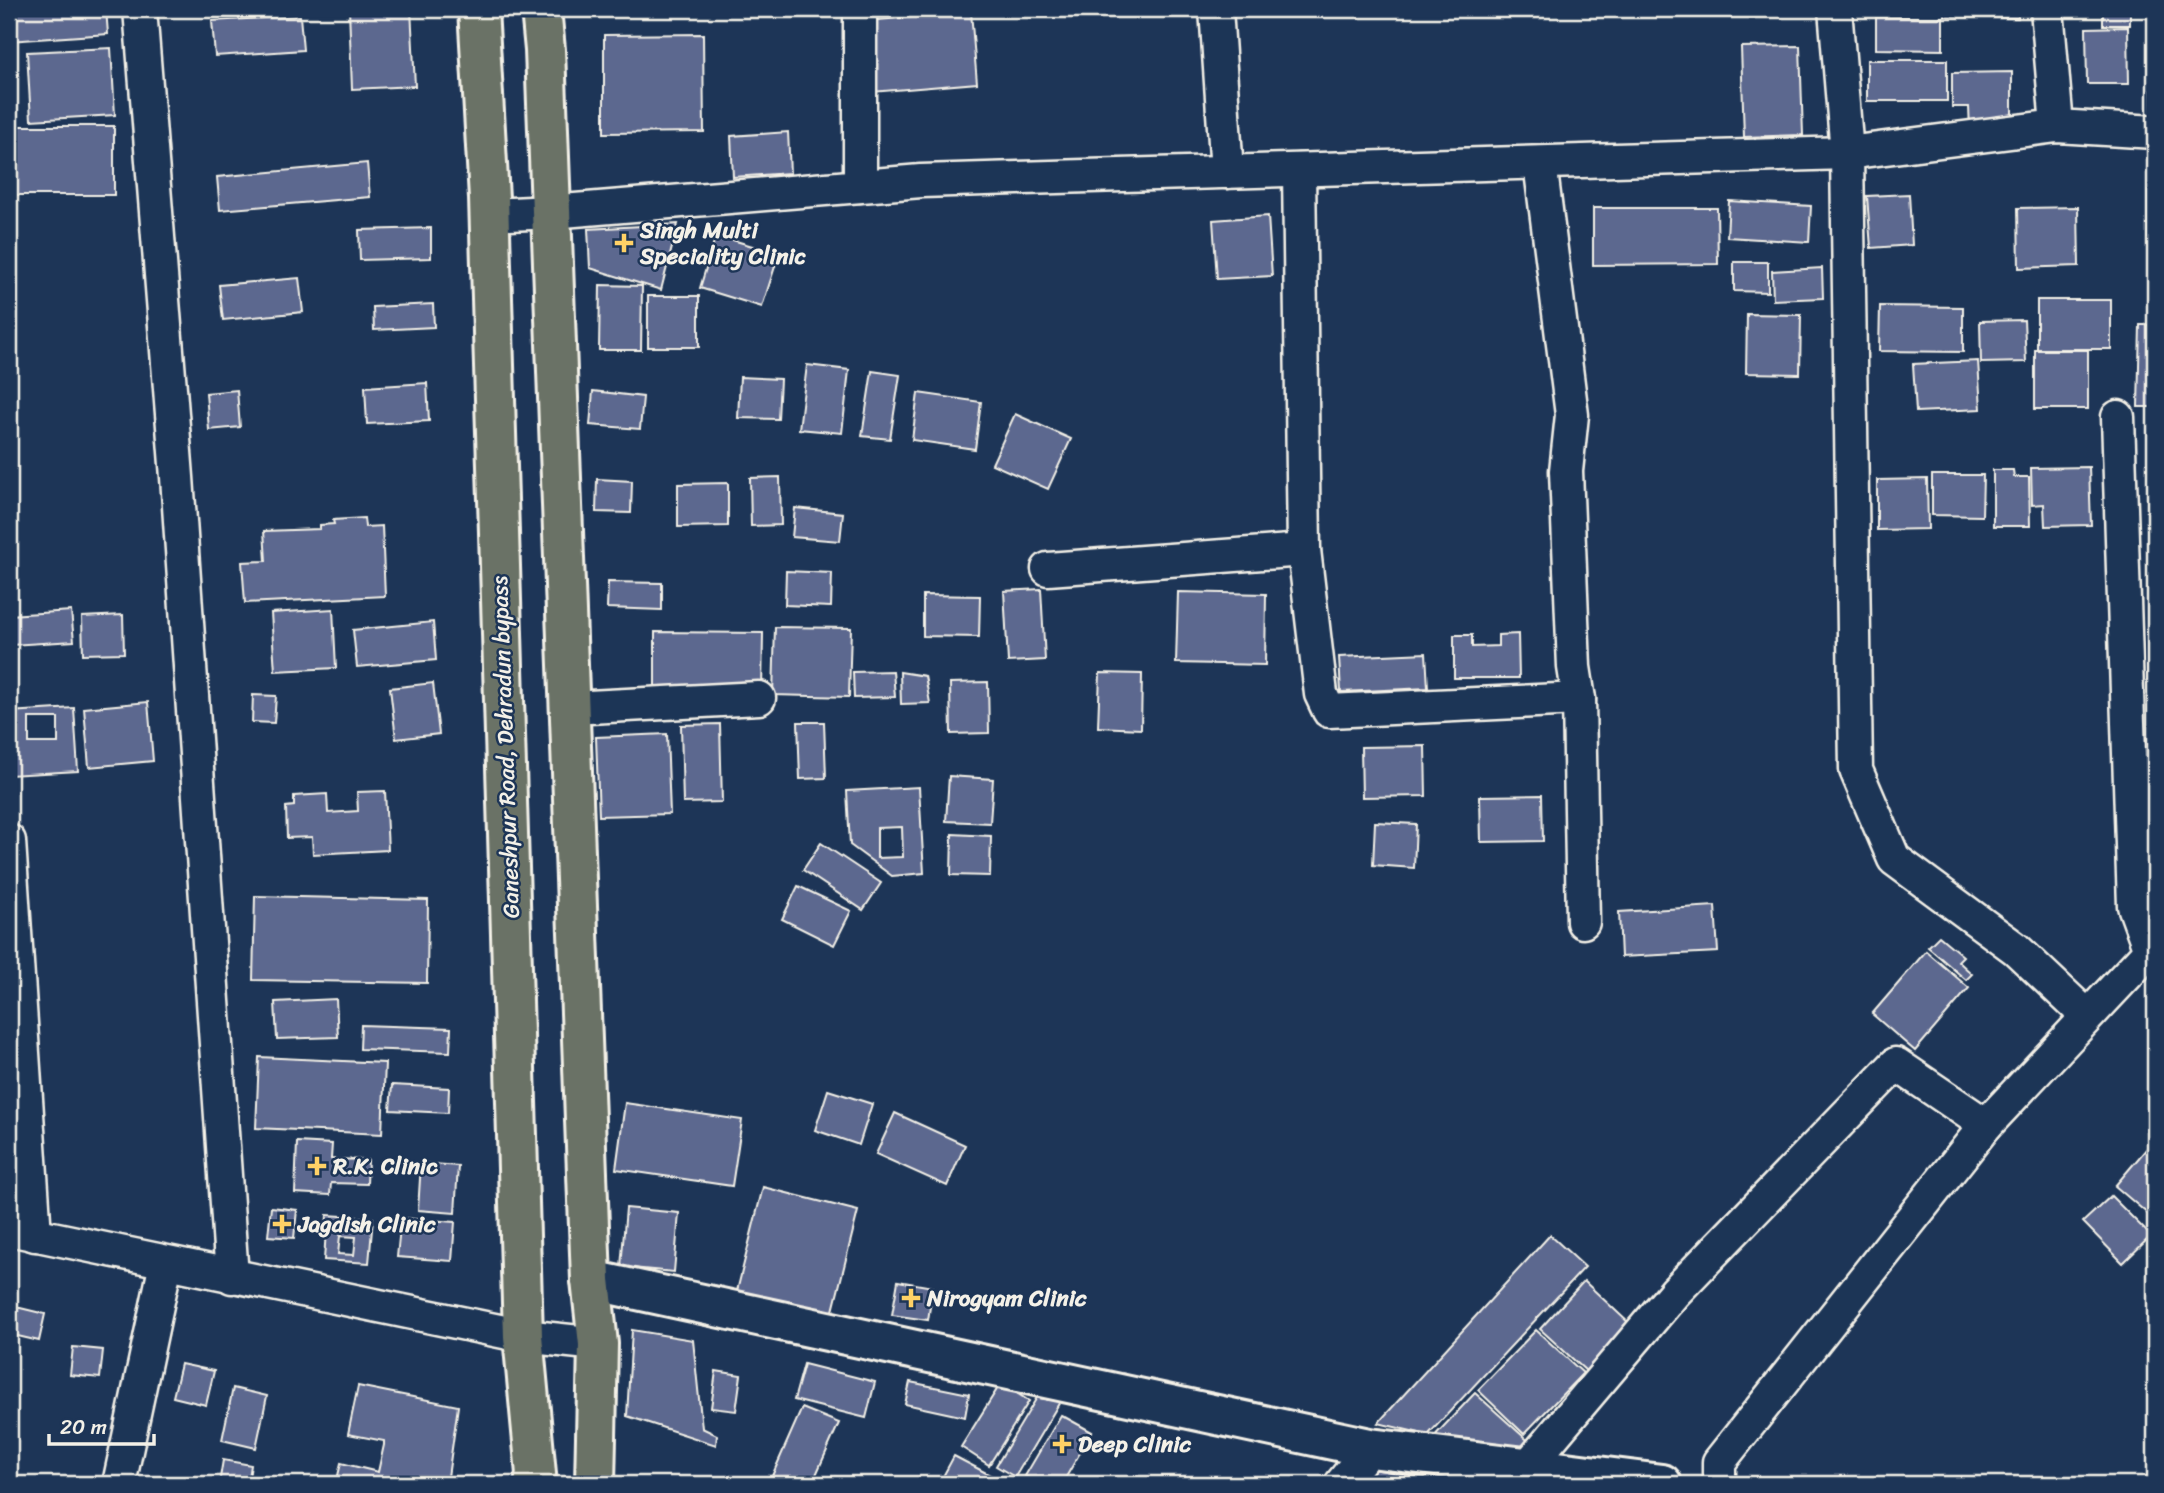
<svg xmlns="http://www.w3.org/2000/svg" width="2164" height="1493" font-family="Sriracha,sans-serif">
<style>
.building{fill:#5b678f;stroke:#f4f1e8;stroke-width:2;fill-rule:evenodd}
.lines{fill:none;stroke-linecap:round;stroke-linejoin:round}
.minor-casing{stroke:#f4f1e8;stroke-width:37}
.tertiary-casing{stroke:#f4f1e8;stroke-width:44}
.primary-casing{stroke:#f4f1e8;stroke-width:44}
.minor{stroke:#1d3557;stroke-width:32}
.tertiary{stroke:#1d3557;stroke-width:38}
.primary{stroke:#6a7266;stroke-width:38}
.poi-dot{fill:#ffd166;stroke:#1d3557;stroke-width:2.5}
.labels{text-anchor:middle;stroke-width:5;stroke-linejoin:round;paint-order:stroke}
.poi-label{font-size:23px;font-weight:bold;fill:#f4f1e8;stroke:#1d3557;text-anchor:start}
.street-label{font-size:23px;fill:#f4f1e8;stroke:#1d3557}
</style>
<rect width="100%" height="100%" fill="#1d3557"/>
<filter id="ink" filterUnits="userSpaceOnUse"><feTurbulence type="fractalNoise" baseFrequency=".0143" numOctaves="2"/><feDisplacementMap in="SourceGraphic" scale="14" xChannelSelector="R" yChannelSelector="G"/><feConvolveMatrix kernelMatrix="1 2 1 2 8 2 1 2 1" color-interpolation-filters="sRGB"/></filter>
<g filter="url(#ink)">
<g class="building">
<path d="M9,9H106L108,34L9,41Z"/>
<path d="M349,9H411L415,86L352,89Z"/>
<path d="M1945,9H2018V18L1945,16Z"/>
<rect x="2103" y="9" width="27" height="16"/>
<path d="M971,12L977,83L872,92L866,21Z"/>
<path d="M300,16L303,50L215,56L212,21Z"/>
<path d="M1876,17H1943V50L1876,49Z"/>
<path d="M2128,27L2129,84H2087L2086,28Z"/>
<path d="M703,34L704,132L604,133V35Z"/>
<path d="M2150,42H2155V120H2153Z"/>
<path d="M1800,46L1803,135L1744,137L1741,47Z"/>
<path d="M111,48L115,115L31,120L27,52Z"/>
<path d="M9,49H15L16,76H9Z"/>
<rect x="1867" y="60" width="80" height="41"/>
<path d="M2012,72V129H1970L1969,107H1952V73Z"/>
<rect x="9" y="126" width="105" height="69"/>
<path d="M788,132L790,173L733,177L731,136Z"/>
<path d="M367,163L370,197L220,210L217,177Z"/>
<rect x="2148" y="191" width="7" height="47"/>
<path d="M1909,194L1912,245L1871,248L1867,196Z"/>
<path d="M1729,201L1811,206L1809,242L1727,237Z"/>
<path d="M2078,207L2079,266L2019,268L2018,208Z"/>
<path d="M1593,208H1717L1718,264L1593,265Z"/>
<path d="M1268,216L1272,276L1217,279L1213,220Z"/>
<path d="M678,224L661,290L590,268L588,229Z"/>
<path d="M431,228V258L360,260L359,230Z"/>
<path d="M716,235L779,254L762,307L700,288Z"/>
<path d="M1734,262H1768V292L1734,291Z"/>
<path d="M1822,268L1823,298L1773,300L1772,271Z"/>
<path d="M299,278L303,312L223,320L219,285Z"/>
<path d="M600,285L642,286L641,350H599Z"/>
<rect x="648" y="296" width="51" height="51"/>
<rect x="2037" y="300" width="74" height="49"/>
<path d="M433,304L434,327L374,330L373,307Z"/>
<path d="M1880,306L1963,307V352L1879,351Z"/>
<path d="M2150,313H2155V407H2138L2140,325H2150Z"/>
<path d="M1747,314L1801,315L1800,374L1746,373Z"/>
<path d="M2024,320L2026,362L1981,363L1980,321Z"/>
<rect x="2035" y="350" width="53" height="59"/>
<path d="M1978,361L1981,409L1916,412L1913,364Z"/>
<path d="M807,365L849,370L842,433L799,429Z"/>
<path d="M872,371L900,375L890,439L862,436Z"/>
<path d="M740,377L780,379L778,419L738,418Z"/>
<path d="M427,383L429,421L367,424L365,387Z"/>
<path d="M237,390L240,427L209,430L206,393Z"/>
<path d="M593,391L643,397L640,429L590,425Z"/>
<path d="M918,393L981,402L975,449L912,440Z"/>
<path d="M1015,414L1071,439L1048,489L992,464Z"/>
<path d="M2089,467L2091,525L2045,526L2044,504L2032,505L2031,468Z"/>
<path d="M1993,470H2013L2014,477H2029L2030,526H1993Z"/>
<path d="M1932,475H1983L1982,516L1932,515Z"/>
<path d="M780,477L781,525L751,526L750,478Z"/>
<path d="M597,479L632,481L631,513L596,512Z"/>
<path d="M1927,479L1928,529L1877,530V480Z"/>
<path d="M728,483V526L678,527V484Z"/>
<path d="M795,508L843,513L840,541L792,537Z"/>
<path d="M364,518L365,527L382,526L385,596L245,603L242,562L266,561L264,531L320,529V525L334,524L333,520Z"/>
<path d="M786,571L832,573L831,607L785,605Z"/>
<path d="M608,582L662,583V610L607,608Z"/>
<path d="M1041,589L1045,660L1008,662L1004,591Z"/>
<path d="M1178,592L1266,594L1265,665L1176,663Z"/>
<path d="M923,595L980,596L979,637L923,636Z"/>
<path d="M333,609L336,668L275,671L271,613Z"/>
<path d="M71,611L74,641L11,645L9,615Z"/>
<path d="M123,615L124,653L83,654L82,617Z"/>
<path d="M433,622L436,660L357,667L353,630Z"/>
<path d="M775,627L851,628L849,697L773,695Z"/>
<path d="M655,632L763,633L762,691L655,690Z"/>
<path d="M1518,634L1519,678H1454V635H1472V647L1498,646V635Z"/>
<path d="M1426,653L1428,688L1341,692L1339,657Z"/>
<path d="M893,671L895,697L854,698L853,672Z"/>
<path d="M900,672L925,676L930,703L901,704Z"/>
<path d="M1100,673L1142,674L1141,729L1098,727Z"/>
<path d="M988,682L989,733L951,734L950,683Z"/>
<path d="M433,683L439,734L396,739L390,688Z"/>
<path d="M253,695L276,696L274,723L252,722Z"/>
<path d="M148,702L153,761L89,767L84,708Z"/>
<path d="M74,708L78,771L9,775V712ZM29,718H58V743H29Z"/>
<path d="M798,722H824L826,778L800,779Z"/>
<path d="M720,724L722,802L683,803L681,725Z"/>
<path d="M667,734L670,814L599,816L596,737Z"/>
<path d="M1425,746L1426,796L1362,797L1361,747Z"/>
<path d="M949,776L993,779L990,823L946,821Z"/>
<path d="M919,787L924,873L892,876L850,845L847,791ZM902,827L903,857L877,858V828Z"/>
<path d="M385,791L388,850L313,854L312,837L287,838L286,807L294,806V796L327,794L328,813L358,811L357,792Z"/>
<path d="M1542,795L1543,841L1481,842L1480,796Z"/>
<path d="M1375,822L1416,824L1414,868L1373,865Z"/>
<path d="M952,834L991,836L990,876L951,875Z"/>
<path d="M821,843L881,883L863,910L803,870Z"/>
<path d="M798,886L851,911L834,945L782,919Z"/>
<path d="M255,896L428,900L427,983L253,980Z"/>
<path d="M1715,906L1718,952L1621,957L1619,912Z"/>
<path d="M1939,936L1963,956L1958,961L1972,974L1966,980L1928,947Z"/>
<path d="M1926,951L1969,988L1915,1051L1872,1014Z"/>
<path d="M336,999L338,1037L277,1039L275,1002Z"/>
<path d="M361,1025L451,1028L450,1052L360,1049Z"/>
<path d="M259,1057L385,1063L382,1134L256,1128Z"/>
<path d="M392,1085L449,1088L448,1113L390,1110Z"/>
<path d="M828,1090L872,1104L859,1145L815,1130Z"/>
<path d="M625,1103L742,1120L732,1186L616,1169Z"/>
<path d="M895,1113L965,1145L947,1186L876,1154Z"/>
<path d="M2153,1141L2155,1143V1220L2115,1186Z"/>
<path d="M297,1142L332,1144L331,1159L368,1160L367,1184L331,1183L330,1195L295,1193Z"/>
<path d="M421,1163L458,1166L455,1213L418,1210Z"/>
<path d="M763,1187L858,1211L831,1319L736,1295Z"/>
<path d="M2111,1196L2151,1236L2123,1263L2083,1222Z"/>
<path d="M271,1207L297,1210L294,1238L268,1236Z"/>
<path d="M626,1208L679,1213L674,1272L621,1267Z"/>
<path d="M327,1215L373,1218L369,1263L324,1260ZM340,1236L356,1237L354,1255L338,1254Z"/>
<path d="M401,1218L455,1222L452,1261L397,1257Z"/>
<path d="M1550,1235L1585,1267L1428,1435L1378,1423Z"/>
<path d="M898,1281L933,1287L928,1320L892,1315Z"/>
<path d="M1584,1281L1630,1324L1586,1371L1540,1329Z"/>
<path d="M12,1306L45,1314L39,1341L9,1334V1318Z"/>
<path d="M632,1330L693,1340L702,1428L717,1435L716,1445L627,1416Z"/>
<path d="M1536,1330L1583,1373L1524,1434L1478,1390Z"/>
<path d="M73,1347L103,1350L100,1378L70,1375Z"/>
<path d="M181,1364L214,1371L206,1405L173,1397Z"/>
<path d="M804,1364L875,1382L866,1418L794,1400Z"/>
<path d="M716,1371L741,1375L736,1411L711,1408Z"/>
<path d="M910,1382L969,1394L965,1417L905,1404Z"/>
<path d="M1001,1383L1029,1401L989,1465L961,1447Z"/>
<path d="M358,1386L458,1406L447,1484H336L341,1463L378,1472L384,1445V1441L348,1434Z"/>
<path d="M233,1388L267,1396L256,1448L222,1440Z"/>
<path d="M1042,1389L1061,1400L1015,1477L996,1466Z"/>
<path d="M1475,1393L1534,1446L1524,1462L1426,1445Z"/>
<path d="M802,1408L839,1423L812,1484H791L772,1476Z"/>
<path d="M1061,1415L1092,1432L1062,1484H1040L1025,1476Z"/>
<path d="M954,1456L1007,1484H944L940,1482Z"/>
<path d="M223,1460L251,1465L248,1484H219Z"/>
<path d="M1356,1466L1425,1478L1424,1484H1353Z"/>
<path d="M836,1477L850,1484H832Z"/>
</g>
<g class="lines">
<defs>
<g id="minor">
<path d="M140,9L177,477L232,1277"/>
<path d="M860,9V186"/>
<path d="M1216,9L1227,172"/>
<path d="M1835,9L1847,153L1856,770L1894,859L2016,949L2087,1016"/>
<path d="M2047,9L2057,126"/>
<path d="M1540,163L1572,415L1566,471L1574,667L1579,699L1583,922"/>
<path d="M1299,170L1304,550L1321,694L1329,711L1579,699"/>
<path d="M489,215L551,212L921,181L1847,153L2057,126L2155,132"/>
<path d="M2118,417L2134,906L2150,950"/>
<path d="M1048,569L1304,550"/>
<path d="M570,708L759,698"/>
<path d="M9,841L35,1235"/>
<path d="M9,1229L523,1336L598,1344"/>
<path d="M1527,1467L1675,1292L1896,1064L1986,1125L2155,945"/>
<path d="M119,1484L166,1263"/>
<path d="M1341,1484L1370,1448"/>
<path d="M1719,1484V1462L1986,1125"/>
</g>
<path id="tertiary" d="M591,1280L1370,1448L1662,1484"/>
<g id="primary">
<path d="M478,9L489,198L523,1336L536,1474L534,1484"/>
<path d="M541,9L545,50L591,1280L598,1344L595,1484"/>
</g>
</defs>
<use href="#minor" class="minor-casing"/>
<use href="#tertiary" class="tertiary-casing"/>
<use href="#primary" class="primary-casing"/>
<use href="#minor" class="minor"/>
<use href="#tertiary" class="tertiary"/>
<use href="#primary" class="primary"/>
</g>
</g>
<g class="poi-dot">
<path d="M620.5 232.5h7v7h7v7h-7v7h-7v-7h-7v-7h7z"/>
<path d="M313.5 1155.5h7v7h7v7h-7v7h-7v-7h-7v-7h7z"/>
<path d="M278.5 1213.5h7v7h7v7h-7v7h-7v-7h-7v-7h7z"/>
<path d="M907.5 1287.5h7v7h7v7h-7v7h-7v-7h-7v-7h7z"/>
<path d="M1058.5 1433.5h7v7h7v7h-7v7h-7v-7h-7v-7h7z"/>
</g>
<g class="labels">
<g class="poi-label">
<text x="640" y="238">Singh Multi<tspan x="640" dy="26">Speciality Clinic</tspan></text>
<text x="333" y="1174">R.K. Clinic</text>
<text x="298" y="1232">Jagdish Clinic</text>
<text x="927" y="1306">Nirogyam Clinic</text>
<text x="1078" y="1452">Deep Clinic</text>
</g>
<g class="street-label">
<text transform="translate(505 747) rotate(-92)" y="8">Ganeshpur Road, Dehradun bypass</text>
</g>
</g>
<rect width="2164" height="1493" fill="none" stroke="#1d3557" stroke-width="35"/>
<rect x="18" y="18" width="2129" height="1458" fill="none" stroke="#f4f1e8" stroke-width="2.5" filter="url(#ink)"/>
<path d="M49 1434v10h105v-10" fill="none" stroke="#f4f1e8" stroke-width="3.5"/>
<text x="60" y="1434" font-size="21" fill="#f4f1e8" stroke="#1d3557" stroke-width="5" paint-order="stroke">20 m</text>
</svg>
